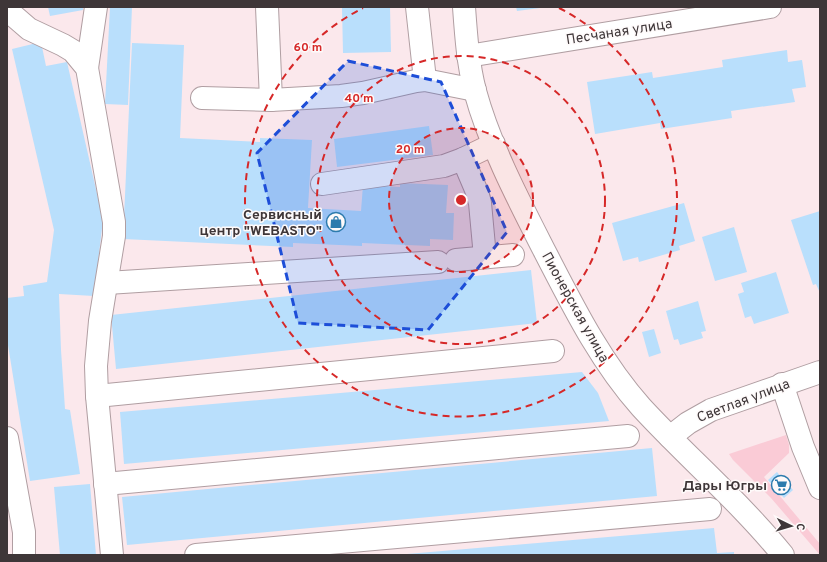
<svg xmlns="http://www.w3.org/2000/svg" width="827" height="562" font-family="Overpass,sans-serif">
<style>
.green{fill:#facbd6}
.building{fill:#b9dffc}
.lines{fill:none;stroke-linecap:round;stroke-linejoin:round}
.minor-casing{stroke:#b09ea2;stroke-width:24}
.minor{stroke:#fff;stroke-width:22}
.marked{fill:#1d4ed8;fill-opacity:0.2;stroke:#1d4ed8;stroke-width:3;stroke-dasharray:8 5;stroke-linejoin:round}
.ring{fill:none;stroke:#d62828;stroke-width:2;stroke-dasharray:7 5}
.labels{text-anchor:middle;stroke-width:3;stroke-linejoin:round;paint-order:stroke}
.street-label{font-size:14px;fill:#3e3638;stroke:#fefafa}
.poi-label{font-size:14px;font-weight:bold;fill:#3e3638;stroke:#fefafa;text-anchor:end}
.centre{fill:#d62828;stroke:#fefafa;stroke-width:2}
.ring-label{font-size:12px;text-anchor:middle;font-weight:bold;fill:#d62828;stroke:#fefafa;stroke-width:3;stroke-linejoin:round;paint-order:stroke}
</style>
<rect width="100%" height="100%" fill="#fbe8ec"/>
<path class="green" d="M786,435L789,445V453L764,477L820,544V555L771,498L733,460L729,454Z"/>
<g class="building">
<path d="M48,7H83V10L50,16Z"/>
<path d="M110,7H132L128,105L105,104Z"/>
<path d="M342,7H390L391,52L343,53Z"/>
<path d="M516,7H540V8L517,11Z"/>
<path d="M41,42L46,66L67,62L103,220L94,296L59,294L61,350L65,409L70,410L80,474L30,481L7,339V298L24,296L23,286L47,282L54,230L12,49Z"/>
<path d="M132,43L184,45L180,138L260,142V138L312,140L308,208L361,211L363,185L400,187V183L448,185L446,213H454L453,240L430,239V246L362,243V246L293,243V247L123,239Z"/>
<path d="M787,50L788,62L802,60L806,87L792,89L795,102L731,111L732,118L661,129L660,123L595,134L587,82L652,72L653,78L723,67L722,60Z"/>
<path d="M429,126L433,155L337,167L334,139Z"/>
<path d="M684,203L695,241L679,246L680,250L639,262L638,257L623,261L612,223Z"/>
<path d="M820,211V293L816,284L813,285L791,220Z"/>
<path d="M734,227L747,272L715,281L702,237Z"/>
<path d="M531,270L537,323L116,369L111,315Z"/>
<path d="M776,272L789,313L754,324L751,316L745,318L738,294L744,292L741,283Z"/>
<path d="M698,301L706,331L701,332L703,338L680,345L678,339L674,340L666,311Z"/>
<path d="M654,329L661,353L649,357L642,332Z"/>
<path d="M582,372L598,393L609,421L124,464L120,412Z"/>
<path d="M652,448L657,496L127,545L122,497Z"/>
<path d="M777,472L793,490L784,498L768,480Z"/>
<path d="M90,484L96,555H60L54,487Z"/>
<path d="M714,528L717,553L734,552V555H407V554Z"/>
</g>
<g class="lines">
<defs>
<g id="minor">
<path d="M267,7L271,100"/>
<path d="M417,7L425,80"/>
<path d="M464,7C466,35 468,64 475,91C490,146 519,201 545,252C573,306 600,361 641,407C687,457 740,502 783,555"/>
<path d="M7,10L29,29L63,45L73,51L87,68L114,222V236L100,321L96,366L97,396L112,555"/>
<path d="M468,56L770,7"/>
<path d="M87,68L96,7"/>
<path d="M202,98L271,100L341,96L363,93L416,81L425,80L475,90"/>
<path d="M463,159L477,192L480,203L485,257"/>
<path d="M322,184L444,166L463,159L494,144"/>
<path d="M456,260L513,255"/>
<path d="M107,283L438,262"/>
<path d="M782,384L803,447L820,488"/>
<path d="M97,396L553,351"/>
<path d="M670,437L688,423L711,410L820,372"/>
<path d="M7,438L24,532V555"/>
<path d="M105,484L628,436"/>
<path d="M196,555L710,509"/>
</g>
</defs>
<use href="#minor" class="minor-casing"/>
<use href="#minor" class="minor"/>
</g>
<path class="marked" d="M348,61L441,82L507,232L428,330L298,323L257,153Z"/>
<circle cx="461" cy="200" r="72" fill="#d62828" fill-opacity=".12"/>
<g class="ring">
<circle cx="461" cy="200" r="72"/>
<circle cx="461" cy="200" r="144"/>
<path d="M559 8A216 216 0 1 1 363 8"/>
</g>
<defs>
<symbol id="shop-ring" viewBox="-11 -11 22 22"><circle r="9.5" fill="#fefafa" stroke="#2d7bad" stroke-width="1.5"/><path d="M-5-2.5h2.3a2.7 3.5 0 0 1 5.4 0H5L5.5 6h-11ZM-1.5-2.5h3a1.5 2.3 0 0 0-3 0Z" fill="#2d7bad"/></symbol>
<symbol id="supermarket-ring" viewBox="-11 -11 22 22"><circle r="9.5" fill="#fefafa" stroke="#2d7bad" stroke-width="1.5"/><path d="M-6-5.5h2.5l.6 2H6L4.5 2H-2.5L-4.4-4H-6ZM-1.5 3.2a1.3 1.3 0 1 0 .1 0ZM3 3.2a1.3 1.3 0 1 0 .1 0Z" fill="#2d7bad"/></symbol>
</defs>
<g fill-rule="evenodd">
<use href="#shop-ring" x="325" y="211" width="22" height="22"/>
<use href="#supermarket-ring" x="770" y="474" width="22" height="22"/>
</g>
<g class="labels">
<g class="street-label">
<text transform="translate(619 31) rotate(-9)" y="5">Песчаная улица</text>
<text transform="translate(576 307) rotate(61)" y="5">Пионерская улица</text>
<text transform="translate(743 400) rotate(-21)" y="5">Светлая улица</text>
</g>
<g class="poi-label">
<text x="322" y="219">Сервисный<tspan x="322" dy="16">центр "WEBASTO"</tspan></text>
<text x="767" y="490">Дары Югры</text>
</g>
</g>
<circle cx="461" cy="200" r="6" class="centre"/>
<g class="ring-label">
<text x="308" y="51">60 m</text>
<text x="359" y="102">40 m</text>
<text x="410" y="153">20 m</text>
</g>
<rect width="827" height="562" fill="none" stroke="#3e3638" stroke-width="16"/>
<g transform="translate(791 526) rotate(95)" stroke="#fefafa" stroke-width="3" paint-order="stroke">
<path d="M0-3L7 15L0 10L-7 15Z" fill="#3e3638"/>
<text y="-6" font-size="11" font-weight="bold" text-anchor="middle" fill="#3e3638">С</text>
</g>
</svg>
